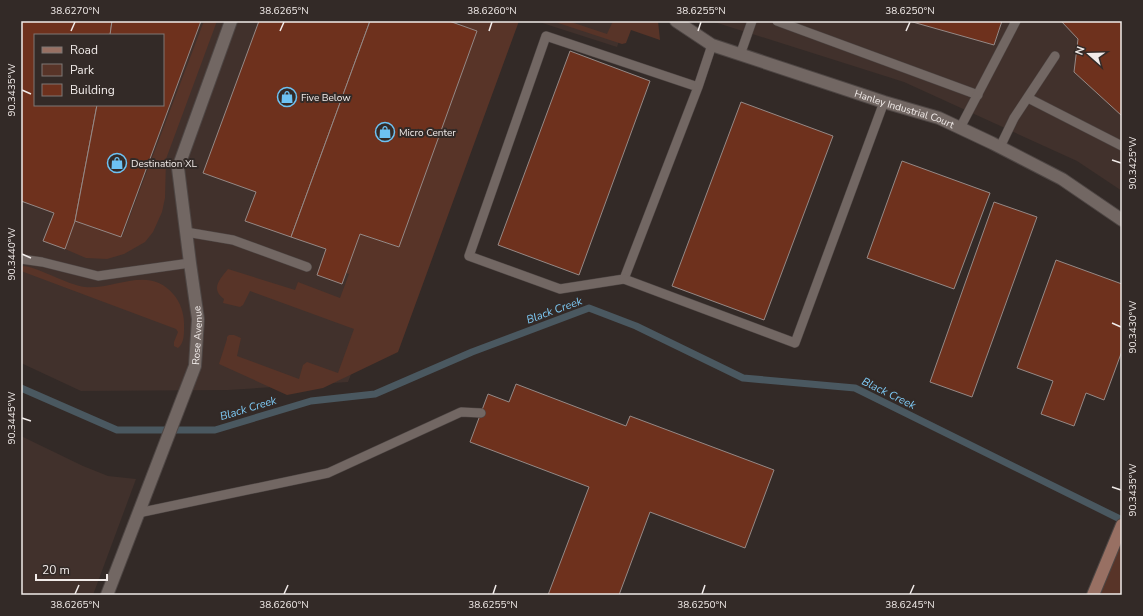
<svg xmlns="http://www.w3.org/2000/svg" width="1143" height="616" font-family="'Nunito Sans',sans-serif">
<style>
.built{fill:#41312c;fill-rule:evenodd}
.green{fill:#583428}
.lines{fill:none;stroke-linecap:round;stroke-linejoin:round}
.stream{stroke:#4a5860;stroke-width:7}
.building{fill:#6e311d;stroke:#958986}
.lane-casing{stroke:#4e4644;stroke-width:10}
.street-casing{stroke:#4e4644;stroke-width:14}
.secondary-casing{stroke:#4e4644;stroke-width:14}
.lane{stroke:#726763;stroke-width:9}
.street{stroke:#726763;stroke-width:12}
.secondary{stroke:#987063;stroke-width:12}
.ticks{fill:none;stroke:#f1ebe9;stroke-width:1.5}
.labels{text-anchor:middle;stroke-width:4;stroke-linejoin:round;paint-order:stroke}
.poi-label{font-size:10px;fill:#f1ebe9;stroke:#332a27;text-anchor:start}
.street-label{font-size:10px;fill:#f1ebe9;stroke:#332a27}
.water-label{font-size:11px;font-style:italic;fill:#7fccf8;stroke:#332a27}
.neatline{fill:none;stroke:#f1ebe9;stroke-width:1.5}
.ticks-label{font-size:10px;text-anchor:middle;fill:#f1ebe9}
</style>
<rect width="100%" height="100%" fill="#332a27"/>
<g class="built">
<path d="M21,21H490L348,382L228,390L81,391L21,363ZM35,35H163V105H35Z"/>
<path d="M536,21H626L617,47Z"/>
<path d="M711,21H1122V191L1077,161L904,82Z"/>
<path d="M21,436L83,466L108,476L136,479L93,595H21Z"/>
</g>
<g class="green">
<path d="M204,21H217L166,159L165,198L162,212L153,232L145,242L124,254L107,259L86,258L65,249L75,221L122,237Z"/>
<path d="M461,21H519L398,352L323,388L287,395L219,364L227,339V337L229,335H234L241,338L237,356L299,379L303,365L307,362L338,373L354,329L250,291L243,305L240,307L223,303L224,299C210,289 220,279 228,269L295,290L298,282L340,298L349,274L346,273L360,234L399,247L477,31L460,25Z"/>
<path d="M552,21H568L607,34L613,21H658L660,40L631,30L626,43L622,44Z"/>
<path d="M21,266C35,265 67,285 85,287C115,290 149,264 174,295C180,302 184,313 184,323C184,331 185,343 178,348L174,346V342L178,332L176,329L21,271Z"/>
<path d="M1122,525V595H1093Z"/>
</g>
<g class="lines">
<path class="stream" d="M21,388L117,430H215L311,401L375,394L472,352L589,308L636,326L743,378L855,388L1122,520"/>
</g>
<g class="building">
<path d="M21,21H112L110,35H35V105H97L75,221L65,249L43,241L54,213L21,201Z"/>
<path d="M112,21H201L121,237L75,221L97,105H163V35H110Z"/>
<path d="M259,21H370L291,237L245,221L256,192L203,173Z"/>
<path d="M370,21H449L477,31L399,247L360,234L342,284L317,275L326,249L291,237Z"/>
<path d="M909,21H1002L994,45Z"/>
<path d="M1061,21H1122V116L1074,72L1078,39Z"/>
<path d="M570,51L650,81L579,275L498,245Z"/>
<path d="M741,102L833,136L764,320L672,286Z"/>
<path d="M902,161L990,193L954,289L867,258Z"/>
<path d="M994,202L1037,217L972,397L930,382Z"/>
<path d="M1056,260L1122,284V351L1104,400L1086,393L1074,426L1041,414L1053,381L1017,368Z"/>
<path d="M516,384L626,426L630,416L774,470L745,548L650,512L619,595H548L589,487L470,442L488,394L509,402Z"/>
</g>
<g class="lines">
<defs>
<g id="lane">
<path d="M777,21L978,95"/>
<path d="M740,55L752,21"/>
<path d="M698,87L546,36L469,256L560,289L624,279L698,87L712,45"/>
<path d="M1028,98L1122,146"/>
<path d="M960,128L1016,21"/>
<path d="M1000,147L1014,118L1055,56"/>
<path d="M186,232L233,240L307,267"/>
<path d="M21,259L42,262L98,276L190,263"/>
<path d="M624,279L795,343L884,102"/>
<path d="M138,513L328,473L461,412L481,413"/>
</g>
<g id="street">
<path id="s1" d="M676,21L712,45L884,102L939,118L992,143L1062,179L1122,220"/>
<path id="s2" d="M107,595L195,366L198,319L190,263L178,168L231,21"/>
</g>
<path id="secondary" d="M1093,595L1122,525"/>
</defs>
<use href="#lane" class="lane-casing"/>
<use href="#street" class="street-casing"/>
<use href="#secondary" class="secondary-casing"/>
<use href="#lane" class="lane"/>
<use href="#street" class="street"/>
<use href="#secondary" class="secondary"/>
</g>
<path class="ticks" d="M71,31L75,22M280,31L284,22M489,31L492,22M698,31L701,22M906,31L910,22M22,90L31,94M1112,160L1121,163M22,254L31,258M1112,323L1121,327M22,418L31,421M1112,487L1121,490M75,594L79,585M284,594L288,585M493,594L496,585M702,594L705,585M910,594L914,585"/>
<defs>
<symbol id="shop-ring" viewBox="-11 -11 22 22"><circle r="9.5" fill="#332a27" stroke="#6dc2f3" stroke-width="1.5"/><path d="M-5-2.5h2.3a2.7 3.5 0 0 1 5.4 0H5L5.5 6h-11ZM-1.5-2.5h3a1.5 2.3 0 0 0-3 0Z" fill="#6dc2f3"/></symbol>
</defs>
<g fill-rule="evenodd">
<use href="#shop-ring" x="276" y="86" width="22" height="22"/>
<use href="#shop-ring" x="374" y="121" width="22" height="22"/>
<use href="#shop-ring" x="106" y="152" width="22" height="22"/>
</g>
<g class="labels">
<g class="poi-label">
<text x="301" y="101">Five Below</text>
<text x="399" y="136">Micro Center</text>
<text x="131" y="167">Destination XL</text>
</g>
<g class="street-label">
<text dy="4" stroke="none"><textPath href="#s1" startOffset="246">Hanley Industrial Court</textPath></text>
<text dy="4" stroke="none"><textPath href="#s2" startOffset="276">Rose Avenue</textPath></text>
</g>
<g class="water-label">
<text transform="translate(554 310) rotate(-20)" y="4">Black Creek</text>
<text transform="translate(889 393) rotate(26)" y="4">Black Creek</text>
<text transform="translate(248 408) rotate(-17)" y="4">Black Creek</text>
</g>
</g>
<rect width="1143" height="616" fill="none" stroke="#332a27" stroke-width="44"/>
<rect x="34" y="34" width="130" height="72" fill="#332a27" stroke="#7f7775"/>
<rect x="42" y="47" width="20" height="6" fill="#987063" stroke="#7f7775"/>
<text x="70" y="54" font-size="12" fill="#f1ebe9">Road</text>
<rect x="42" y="64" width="20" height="12" fill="#583428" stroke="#7f7775"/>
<text x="70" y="74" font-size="12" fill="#f1ebe9">Park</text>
<rect x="42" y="84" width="20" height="12" fill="#6e311d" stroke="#7f7775"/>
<text x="70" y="94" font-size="12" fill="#f1ebe9">Building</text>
<g transform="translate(1089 54) rotate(290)" stroke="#332a27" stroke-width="3" paint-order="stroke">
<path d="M0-3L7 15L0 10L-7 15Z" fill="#f1ebe9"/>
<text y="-6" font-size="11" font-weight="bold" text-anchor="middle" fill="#f1ebe9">N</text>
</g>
<path d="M36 574v6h71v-6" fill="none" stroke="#f1ebe9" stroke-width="2"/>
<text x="42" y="574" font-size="12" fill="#f1ebe9" stroke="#332a27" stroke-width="3" paint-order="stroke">20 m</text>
<rect x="22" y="22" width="1099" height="572" class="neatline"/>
<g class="ticks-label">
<text x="75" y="14">38.6270°N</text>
<text x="284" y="14">38.6265°N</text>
<text x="492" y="14">38.6260°N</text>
<text x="701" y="14">38.6255°N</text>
<text x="910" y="14">38.6250°N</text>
<text transform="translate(11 90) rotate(-90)" y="4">90.3435°W</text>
<text transform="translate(1132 163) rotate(-90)" y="4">90.3425°W</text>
<text transform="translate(11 254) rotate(-90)" y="4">90.3440°W</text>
<text transform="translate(1132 327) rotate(-90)" y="4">90.3430°W</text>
<text transform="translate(11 418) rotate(-90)" y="4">90.3445°W</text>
<text transform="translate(1132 490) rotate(-90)" y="4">90.3435°W</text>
<text x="75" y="608">38.6265°N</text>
<text x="284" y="608">38.6260°N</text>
<text x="493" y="608">38.6255°N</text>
<text x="702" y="608">38.6250°N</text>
<text x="910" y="608">38.6245°N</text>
</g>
</svg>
